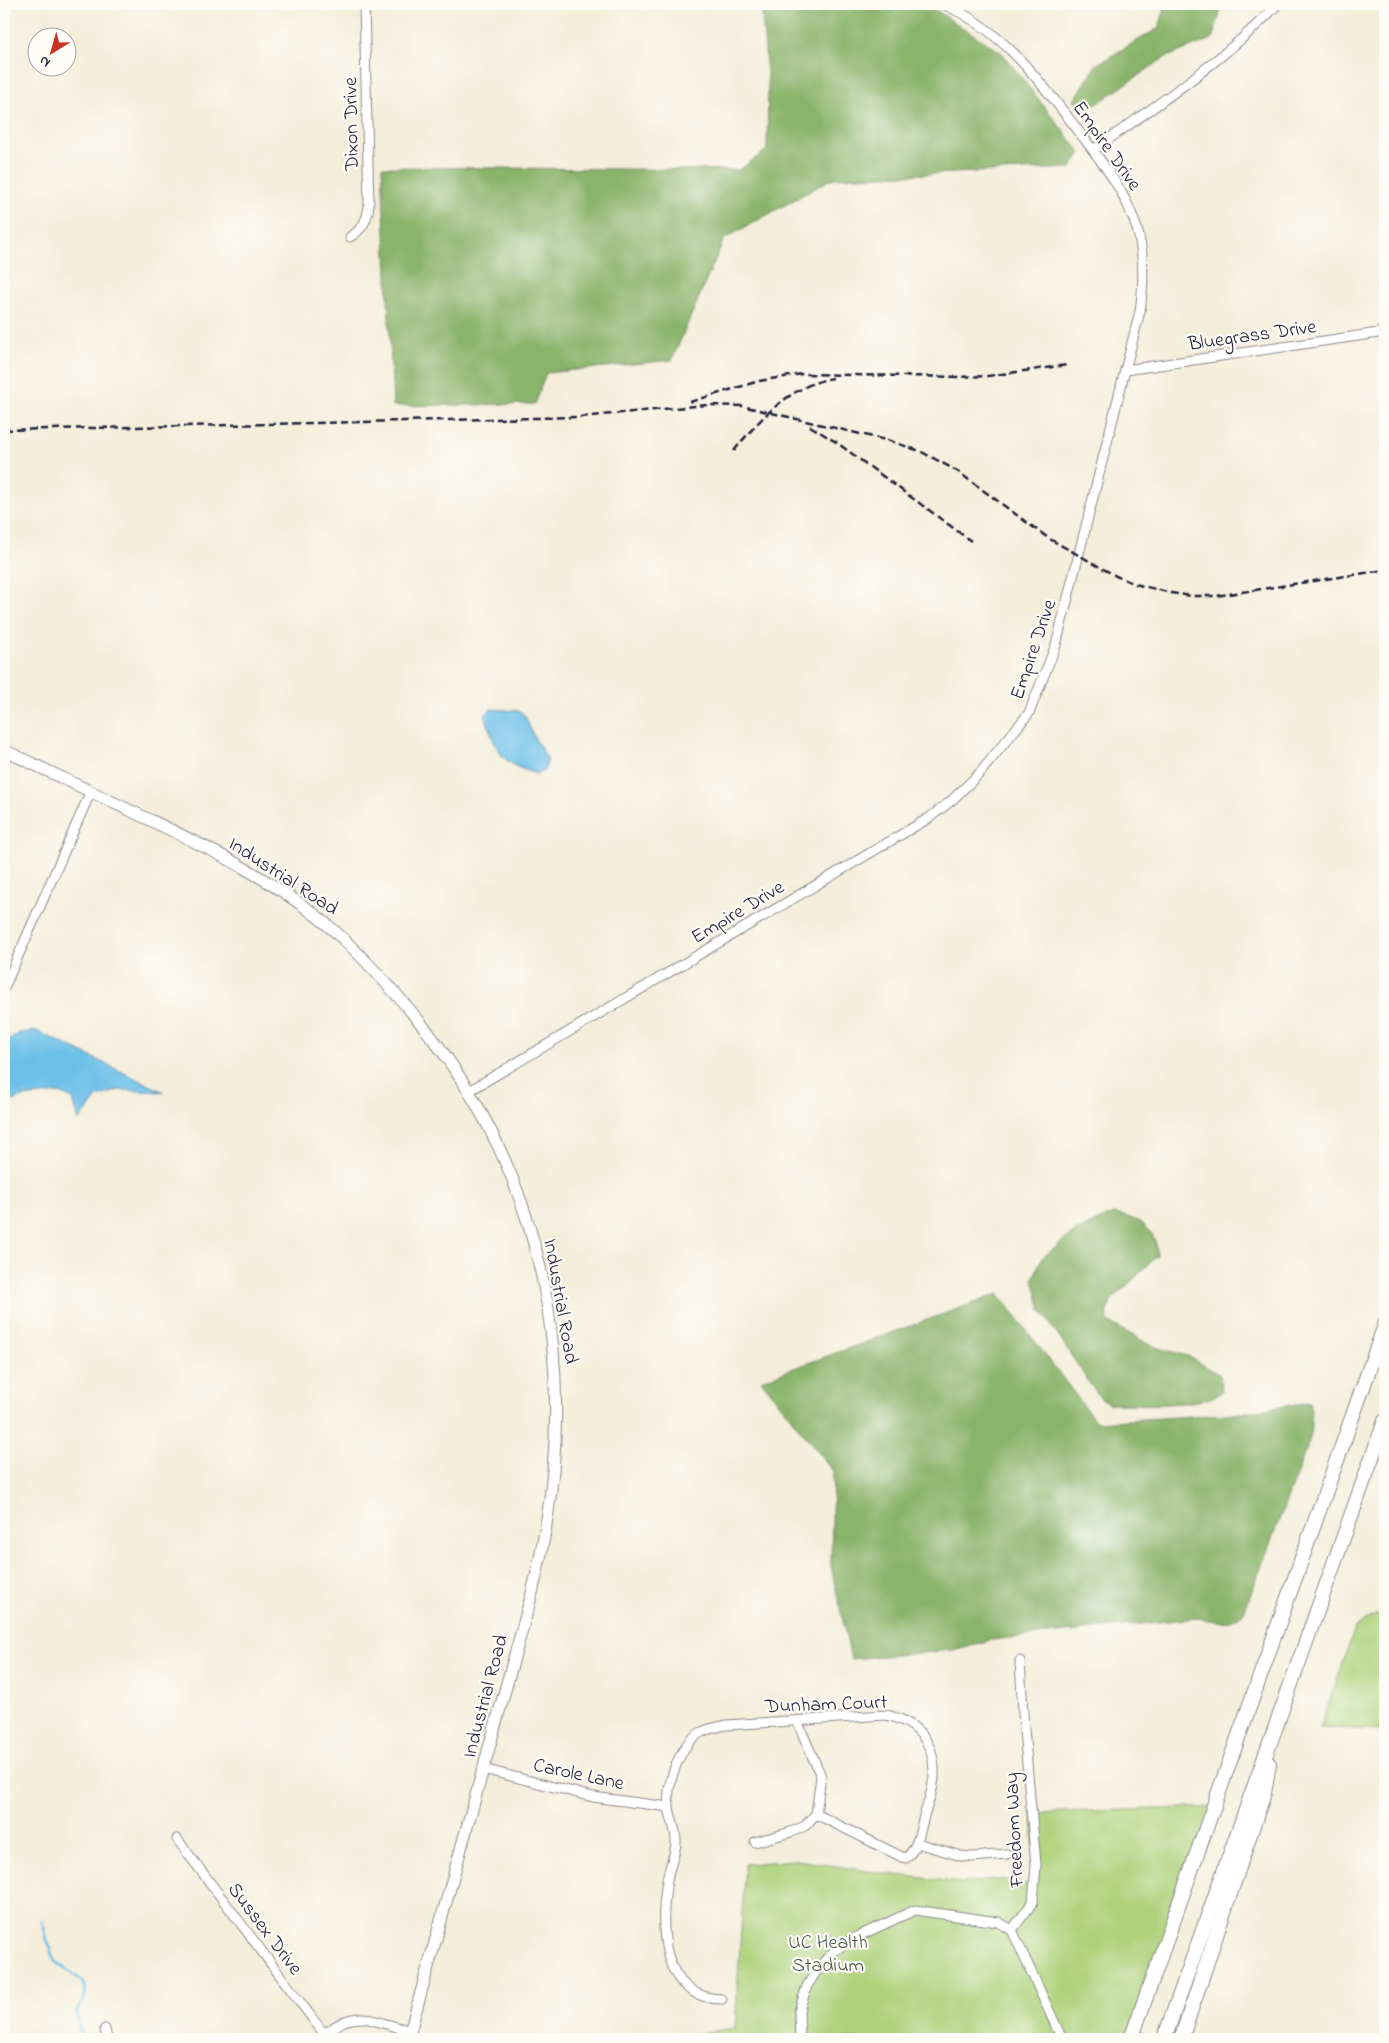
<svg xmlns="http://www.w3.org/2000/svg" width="1389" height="2043" font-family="'Indie Flower',sans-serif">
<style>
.green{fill:#aed27b;stroke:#687a5b}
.forest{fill:#8ab46b;stroke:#566b53}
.water{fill:#6cc0e8;stroke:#477192}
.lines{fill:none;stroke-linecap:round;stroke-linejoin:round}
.stream{stroke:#6cc0e8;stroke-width:2.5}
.minor-casing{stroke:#8b888a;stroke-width:11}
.major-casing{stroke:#8b888a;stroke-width:13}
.highway-casing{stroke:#8b888a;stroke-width:16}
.minor{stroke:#fff;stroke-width:9}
.major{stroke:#fff;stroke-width:11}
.highway{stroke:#fff;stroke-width:14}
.rail{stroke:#22223b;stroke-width:2.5;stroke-dasharray:8 4;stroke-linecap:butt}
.labels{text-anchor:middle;stroke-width:4.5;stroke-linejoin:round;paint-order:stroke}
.street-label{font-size:20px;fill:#22223b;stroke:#fdfcf7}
.park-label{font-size:20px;fill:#4c574e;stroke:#fdfcf7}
</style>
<rect width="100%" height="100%" fill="#fdfcf7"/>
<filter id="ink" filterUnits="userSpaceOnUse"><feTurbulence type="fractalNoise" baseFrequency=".02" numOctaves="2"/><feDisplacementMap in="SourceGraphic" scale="10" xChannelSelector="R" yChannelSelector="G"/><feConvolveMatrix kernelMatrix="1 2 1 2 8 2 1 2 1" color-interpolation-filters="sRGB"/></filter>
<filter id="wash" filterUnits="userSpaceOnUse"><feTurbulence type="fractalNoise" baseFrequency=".0096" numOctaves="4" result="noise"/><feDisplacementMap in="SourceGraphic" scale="20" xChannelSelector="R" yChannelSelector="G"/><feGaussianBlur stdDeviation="1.12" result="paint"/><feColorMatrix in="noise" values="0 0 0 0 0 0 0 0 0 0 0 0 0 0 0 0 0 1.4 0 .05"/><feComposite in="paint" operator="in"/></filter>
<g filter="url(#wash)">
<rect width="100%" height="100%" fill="#f4edd9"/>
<g class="green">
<path d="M1375,1615H1385V1730L1320,1728L1355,1628Z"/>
<path d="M1213,1807L1131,2039H658L735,2028L745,1864L796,1860L882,1873L962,1883L1006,1879L1035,1886L1032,1813Z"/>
</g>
<g class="forest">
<path d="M761,4H913L937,11L1002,53L1081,153L1071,168L833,178L724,239L672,360L546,373L535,404L393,406L382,167L739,170L767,150L768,85Z"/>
<path d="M1166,4H1223L1212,39L1164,58L1085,112L1074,101L1096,65L1159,28Z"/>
<path d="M1113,1214C1138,1217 1158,1229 1157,1256L1112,1300L1106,1314L1108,1322L1152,1346L1188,1356L1220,1375L1222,1391C1209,1408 1132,1404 1110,1404L1101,1399L1090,1384L1041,1310L1033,1279L1041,1259L1073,1233Z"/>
<path d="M999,1294L1096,1422L1241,1413L1310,1402L1312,1410L1310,1439L1244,1612C1230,1627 1214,1620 1196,1618L991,1640L953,1650L851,1659L831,1566L833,1471L761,1380Z"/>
</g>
<g class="water">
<path d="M491,709L519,711L525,716L534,737L548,760L544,771L537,774C498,763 497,752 485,715Z"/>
<path d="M37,1031L164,1092L119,1090L97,1097L79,1121L73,1099L60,1093L22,1097L5,1105L4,1044L19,1033Z"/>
</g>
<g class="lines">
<path class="stream" d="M42,1921C46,1933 48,1948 54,1959C61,1971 80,1973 85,1988C88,1998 78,2004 77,2013C76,2022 80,2031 83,2039"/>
</g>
</g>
<g filter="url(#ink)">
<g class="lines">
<defs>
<g id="minor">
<path d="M1093,150C1157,105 1223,61 1278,4"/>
<path d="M350,237C363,229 368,219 369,204L364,4"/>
<path d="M1125,370L1385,332"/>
<path d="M4,988L91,791"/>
<path d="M469,1091L929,818L951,801L979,774L1029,713L1056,645L1140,311C1144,283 1145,256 1137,229C1125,190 1101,161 1077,129C1039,80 1002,29 943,4"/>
<path d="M1020,1661L1024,1729L1036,1865L1033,1902L1012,1930L1062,2039"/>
<path d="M797,1721L821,1776L816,1814"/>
<path d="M483,1769L593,1797L669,1807"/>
<path d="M177,1839L328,2039"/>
<path d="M755,1842L791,1832L805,1826L816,1814"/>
<path d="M917,1843L961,1856L973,1857L1007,1854"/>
<path d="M722,1999C659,1998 660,1925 667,1880C669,1867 675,1856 676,1843C677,1831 670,1818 669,1806C666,1783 681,1740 704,1731C710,1728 719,1727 726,1725L886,1715C915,1721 934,1741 934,1771C935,1786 928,1802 924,1816C920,1830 918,1848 906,1858L902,1857L816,1814"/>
<path d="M105,2029L107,2039"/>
<path d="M324,2034C338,2024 347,2017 365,2018L411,2031"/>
<path d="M800,2039L799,2011L807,1986L819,1967L834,1951L852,1939L915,1910L998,1922L1012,1930"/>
</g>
<path id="major" d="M4,750C52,773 101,796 150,820C206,847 260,873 310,911C341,934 368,963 394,992C550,1163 587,1378 531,1597L408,2039"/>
<g id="highway">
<path d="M1131,2039L1385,1325"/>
<path d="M1164,2039L1385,1421"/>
<path d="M1181,2039L1264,1793L1269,1764"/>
</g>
</defs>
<use href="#minor" class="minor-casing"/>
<use href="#major" class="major-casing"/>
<use href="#highway" class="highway-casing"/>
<use href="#minor" class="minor"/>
<use href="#major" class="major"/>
<use href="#highway" class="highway"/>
<g class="rail">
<path d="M690,402L759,381L802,374L958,377L988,376L1067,365"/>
<path d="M810,426L836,442L971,541"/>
<path d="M4,430L580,417L707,405L742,406L890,441L920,451L957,471L1048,538L1116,576L1135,584L1171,593L1192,596H1216L1385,570"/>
<path d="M734,451C759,419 791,385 833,378"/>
</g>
</g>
</g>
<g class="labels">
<g class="street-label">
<text transform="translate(350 124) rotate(-91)" y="7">Dixon Drive</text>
<text transform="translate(1108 145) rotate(55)" y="7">Empire Drive</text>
<text transform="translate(1252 334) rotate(-8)" y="7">Bluegrass Drive</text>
<text transform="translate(1032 649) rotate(-71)" y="7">Empire Drive</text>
<text transform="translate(284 875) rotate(33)" y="7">Industrial Road</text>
<text transform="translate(737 911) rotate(-31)" y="7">Empire Drive</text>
<text transform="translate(562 1301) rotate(80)" y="7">Industrial Road</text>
<text transform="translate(484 1696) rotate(-75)" y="7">Industrial Road</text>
<text transform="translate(826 1703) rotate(-2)" y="7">Dunham Court</text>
<text transform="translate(579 1773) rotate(12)" y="7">Carole Lane</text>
<text transform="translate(1013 1830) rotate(-93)" y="7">Freedom Way</text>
<text transform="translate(266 1928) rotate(53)" y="7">Sussex Drive</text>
</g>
<g class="park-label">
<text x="828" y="1948">UC Health<tspan x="828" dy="23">Stadium</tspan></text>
</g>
</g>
<rect width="1389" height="2043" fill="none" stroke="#fdfcf7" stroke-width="20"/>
<g transform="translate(52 52) rotate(217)"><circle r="24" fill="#fdfcf7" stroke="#a5a5ac"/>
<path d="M0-4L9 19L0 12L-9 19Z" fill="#c8321e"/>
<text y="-8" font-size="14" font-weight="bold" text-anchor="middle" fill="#22223b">N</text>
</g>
</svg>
